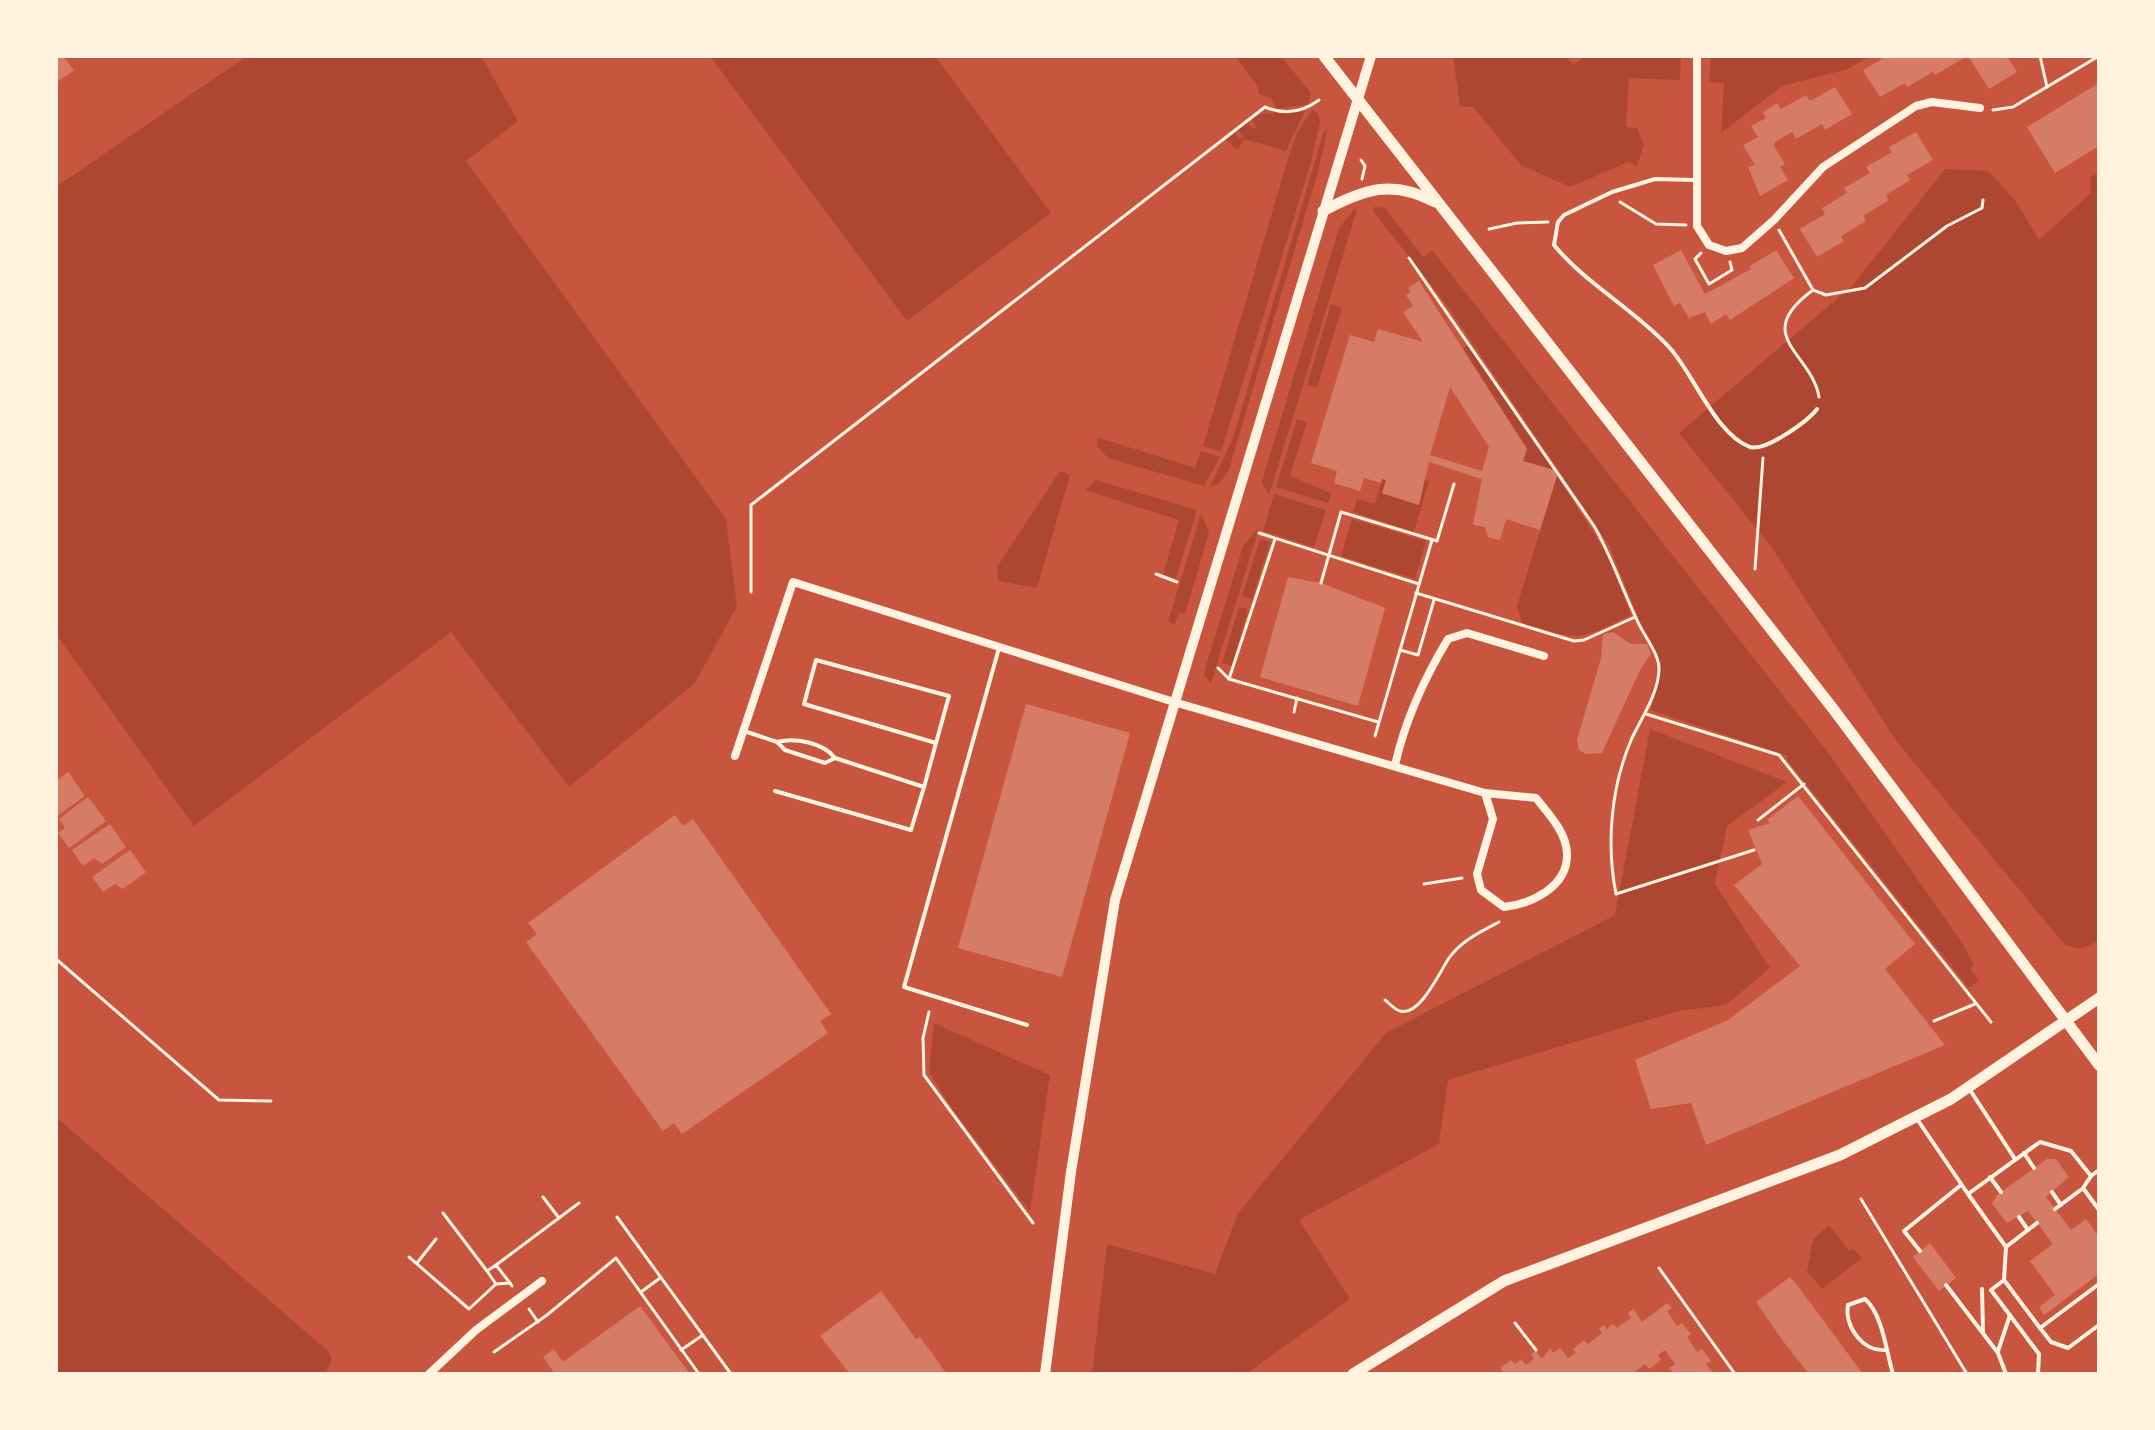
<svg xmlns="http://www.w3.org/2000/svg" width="2155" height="1430" font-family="'Roboto Serif',serif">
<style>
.green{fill:#ae4732}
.building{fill:#d67c66;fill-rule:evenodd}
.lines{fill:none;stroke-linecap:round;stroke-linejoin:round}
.path{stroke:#fff3e0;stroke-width:3}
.service{stroke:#fff3e0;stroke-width:4}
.minor{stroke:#fff3e0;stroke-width:8}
.tertiary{stroke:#fff3e0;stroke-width:10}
.secondary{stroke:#fff3e0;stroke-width:11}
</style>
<rect width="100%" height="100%" fill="#c8553d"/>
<g class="green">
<path d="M247,56H481L518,121L466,161L726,519L737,606L695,683L569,787L451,632L194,826L56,634V187Z"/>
<path d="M710,56H935L1051,213L907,321Z"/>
<path d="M1235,56H1281L1311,93L1308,104L1277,109L1272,99L1259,94L1257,85Z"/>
<path d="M1453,56H1566L1573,65L1586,56H1681L1680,80L1629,78L1626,127L1637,128L1644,145L1637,166L1628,162L1570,187L1521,165L1473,107L1460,106Z"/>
<path d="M1711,56H1871L1848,69L1782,86L1721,133L1724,83L1709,82Z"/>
<path d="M1312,110L1317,112L1320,122L1310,166L1221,452L1203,446L1290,152L1297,133Z"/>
<path d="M1305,111L1286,151L1244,139L1238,150L1226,140L1235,133L1240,139L1243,137L1238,130L1248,123L1253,129L1257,126L1252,120L1260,114Z"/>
<path d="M1328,127L1317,175L1229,469L1219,484L1210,487L1233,438L1323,134Z"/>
<path d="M1945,169L1988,171L2015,200L2039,240L2091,193L2090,178L2099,172V941L2080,949L2065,945L1897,742L1773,549L1679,433L1852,286Z"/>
<path d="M1356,207V213L1269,495L1262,483L1265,471L1339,228Z"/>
<path d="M1374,207L1385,208L1423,257L1432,250L1827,751L1961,941L1974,965L1970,969L1979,980L1969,988L1787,760L1788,756L1651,710L1661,663L1639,620L1609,545L1449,308L1373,211Z"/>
<path d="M1331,304L1342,307L1317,388L1307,385Z"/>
<path d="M1468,345L1554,470L1523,461L1527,449L1463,348Z"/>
<path d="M1297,419L1307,422L1290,476L1331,493L1328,503L1276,487Z"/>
<path d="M1097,437L1195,468L1201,451L1220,457L1204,486L1108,458L1097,446Z"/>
<path d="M1060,471L1070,475L1037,588L998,581L997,567Z"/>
<path d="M1557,476L1607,554L1631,615C1575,642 1581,641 1522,623L1517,606Z"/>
<path d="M1382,479L1386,480L1382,494L1419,505L1424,479L1429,481L1414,532L1353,512L1357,499L1375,504Z"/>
<path d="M1096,480L1197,510L1176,578L1163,574L1179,520L1085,490Z"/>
<path d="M1274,494L1326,510L1314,547L1263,531Z"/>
<path d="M1201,513L1209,533L1185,614L1179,612L1175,624L1168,622Z"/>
<path d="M1352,519L1426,541L1415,579L1341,556Z"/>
<path d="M1259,528L1211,683L1204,676L1206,666L1243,546Z"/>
<path d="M1260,539L1270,542L1252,599L1242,596Z"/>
<path d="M1239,607L1248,609L1232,666L1222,663Z"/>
<path d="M1650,729L1787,782L1727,826L1715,884L1770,968L1726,1005L1678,1011L1448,1080L1439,1144L1299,1220L1350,1299L1246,1374H1092L1107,1244L1215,1274L1238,1213L1386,1033L1615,915Z"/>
<path d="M934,1023L1050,1075L1030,1211L953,1110L929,1072Z"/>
<path d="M56,1117L328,1351L332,1360L325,1374H56Z"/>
<path d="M1829,1225L1849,1251L1853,1249L1862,1258L1822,1289L1807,1271L1813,1240Z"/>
</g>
<g class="building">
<path d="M56,56H63L74,70L56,83Z"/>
<path d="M1887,56L1892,58L1968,56L1935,75L1933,72L1907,87L1905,83L1880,97L1863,70Z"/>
<path d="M1968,56H2007L2017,72L1989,89Z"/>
<path d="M2099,83V146L2055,173L2027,127Z"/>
<path d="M1835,87L1852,114L1825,130L1822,124L1796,139L1792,132L1775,142L1774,146L1785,164L1780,167L1788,180L1760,196L1748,167L1755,165L1743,145L1758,137L1751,126L1766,118L1763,112L1777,103L1781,109L1806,95L1810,101Z"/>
<path d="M1916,132L1933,160L1907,175L1910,180L1886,195L1889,200L1863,216L1866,221L1841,236L1844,241L1817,257L1800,229L1825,214L1822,208L1847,193L1844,188L1870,173L1866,167L1892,152L1889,147Z"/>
<path d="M1681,250L1705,294L1751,269L1750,266L1776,250L1794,278L1730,320L1726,314L1711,324L1705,312L1689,318L1680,303L1674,306L1653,265Z"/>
<path d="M1419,281L1527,449L1523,461L1554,470L1557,476L1540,530L1506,519L1500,540L1488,537L1485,527L1473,525L1482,479L1429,462L1419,505L1382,493L1386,480L1382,479L1381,483L1364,478L1360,491L1334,483L1337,471L1311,463L1350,335L1374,342L1378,329L1423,342L1403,312L1413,306L1406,295L1411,292L1408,288ZM1450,387L1489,447L1482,471L1430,455Z"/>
<path d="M1288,577L1321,583L1385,608L1358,706L1260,677Z"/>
<path d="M1613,632L1631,644H1647L1651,654L1640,670L1602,753L1586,754L1579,750L1577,740L1601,658L1603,634Z"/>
<path d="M1026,704L1130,733L1062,977L958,948Z"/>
<path d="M68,772L85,796L56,817V781Z"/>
<path d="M1798,796L1915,944L1885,969L1945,1045L1706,1145L1691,1103L1651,1109L1635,1060L1728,1020L1800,966L1734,885L1762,864L1748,830L1770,823L1767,820Z"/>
<path d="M88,797L106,821L69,848L58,833L65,828L59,819Z"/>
<path d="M675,815L683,826L693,819L831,1014L820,1021L828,1033L682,1134L674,1123L663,1131L526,942L537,934L528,923Z"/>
<path d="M110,824L126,847L102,864L94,858L83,866L72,850Z"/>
<path d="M130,850L146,872L123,889L115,884L103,892L92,877Z"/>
<path d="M2047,1159H2056L2069,1177L2046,1197L2071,1230L2086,1219L2099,1237V1274L2044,1315L2039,1307L2055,1295L2030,1261L2053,1244L2028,1211L2007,1223L1992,1204L1997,1195Z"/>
<path d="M1930,1243L1956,1278L1939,1291L1913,1257Z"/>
<path d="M1790,1277L1800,1289L1863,1374H1809L1783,1341L1756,1302Z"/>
<path d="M881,1291L916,1339L920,1337L947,1374H850L820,1336Z"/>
<path d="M1667,1303L1672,1308L1667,1311L1677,1326L1682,1323L1691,1334L1687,1337L1697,1352L1702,1349L1711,1361L1706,1364L1714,1374H1674L1669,1368L1675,1364L1665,1350L1658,1355L1661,1360L1649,1369L1645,1364L1632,1374H1504L1500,1368L1511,1360L1515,1364L1521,1359L1526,1365L1534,1359L1531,1354L1536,1351L1542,1359L1550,1348L1553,1353L1560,1348L1568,1358L1576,1353L1573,1349L1584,1340L1588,1344L1602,1333L1599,1329L1604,1325L1607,1329L1613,1324L1617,1328L1631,1318L1628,1313L1633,1309L1642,1322Z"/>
<path d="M640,1306L690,1374H555L543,1357L554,1349L563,1362Z"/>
</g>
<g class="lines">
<g class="path">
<path d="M2040,56L2047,87"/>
<path d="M1993,110L2013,107L2099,56"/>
<path d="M1361,160L1365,166L1362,179"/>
<path d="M1620,202L1656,224L1686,225"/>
<path d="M1489,229L1517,223L1548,222"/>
<path d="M1779,230L1813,290L1826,295L1865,288L1947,226L1982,208L1983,200"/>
<path d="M1701,253L1695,259L1709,284L1732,270L1730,262"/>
<path d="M1409,258L1594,526C1612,557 1622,589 1637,620C1643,635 1660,654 1659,670C1658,694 1642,717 1632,738C1611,786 1606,843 1616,894L1754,850"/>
<path d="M1813,290C1750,336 1812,353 1819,397"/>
<path d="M1259,533L1419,584"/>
<path d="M1275,539L1229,679L1378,722"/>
<path d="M1755,569L1763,458"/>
<path d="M1156,574L1177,582"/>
<path d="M1321,583L1341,512L1437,541L1454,484"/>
<path d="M751,592V505L1265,107C1284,115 1303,112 1319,100"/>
<path d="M1416,593L1574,641L1584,640L1635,617"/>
<path d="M1400,650L1418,655L1434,600"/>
<path d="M1218,668L1229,679"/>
<path d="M1294,712L1297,698"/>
<path d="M1646,714L1779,755L1991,1022"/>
<path d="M1375,736L1432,540"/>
<path d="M1758,820L1804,784"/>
<path d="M1424,884L1462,878"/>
<path d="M56,959L219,1100L271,1101"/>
<path d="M1385,1000C1389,1003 1395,1010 1400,1011C1420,1017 1440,971 1449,958C1461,941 1480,932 1499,922"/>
<path d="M929,1012L923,1038L924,1075L1033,1223"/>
<path d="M1934,1021L1975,1004"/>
<path d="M543,1197L559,1218"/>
<path d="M1861,1199L1967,1374"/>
<path d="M443,1213L487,1271"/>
<path d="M617,1217L731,1374"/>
<path d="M409,1257L469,1309L496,1284L510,1283L512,1286"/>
<path d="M417,1263L436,1239"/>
<path d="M496,1265L579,1203"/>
<path d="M1659,1268L1735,1374"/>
<path d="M496,1284L487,1271L496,1265L510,1283"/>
<path d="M641,1292L660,1278"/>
<path d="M529,1309L538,1322"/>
<path d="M1515,1323L1536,1350"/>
<path d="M681,1350L703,1335"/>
<path d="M494,1352L547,1315L616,1258L699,1374"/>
</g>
<g class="service">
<path d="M1696,180L1655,179L1612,192L1564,215L1558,222L1554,245C1586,284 1635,310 1669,347C1694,374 1715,434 1750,447C1765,452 1808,421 1817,409"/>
<path d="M999,648L904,987L1027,1025"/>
<path d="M744,731L777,742L785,750L825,763L835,758C824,743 795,737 777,742"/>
<path d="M924,787L936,743L804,704L816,660L949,696L936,743"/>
<path d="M775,791L911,830L924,787L835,758"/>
<path d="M1970,1090L2015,1159"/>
<path d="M1917,1119L1968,1194L2040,1142L2071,1151L2091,1176L2099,1170"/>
<path d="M2024,1153L2034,1168"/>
<path d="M2091,1176L2083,1188L2099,1210"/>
<path d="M1990,1177L2001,1192"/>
<path d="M2052,1192L2061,1205"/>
<path d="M1968,1194L2006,1247L2004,1280L2040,1328L2099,1284"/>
<path d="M2055,1209L2082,1189"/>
<path d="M2019,1217L2028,1230"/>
<path d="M2006,1247L2037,1223"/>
<path d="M1920,1251L1904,1231L1961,1185"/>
<path d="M2004,1280L1991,1290L2039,1354L2038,1374"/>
<path d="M1946,1285L1998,1353L2006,1374"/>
<path d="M1982,1289L1983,1331"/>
<path d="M2040,1328L2051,1342L2068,1348L2099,1325"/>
<path d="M1885,1350C1863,1352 1844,1326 1848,1305L1865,1299C1883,1315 1886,1351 1893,1374"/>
<path d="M1998,1351L2010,1315"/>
</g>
<g class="minor">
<path d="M1697,56V226L1709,245L1726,251L1742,248L1774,220L1823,167L1916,106L1932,102L1980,108"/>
<path d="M735,756L793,582L1174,702L1485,793L1536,798C1548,813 1567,833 1567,854C1568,887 1531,904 1504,907L1481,890L1477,874L1493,819L1485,793"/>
<path d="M1395,765C1405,721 1425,677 1448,639L1467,633L1544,656"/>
<path d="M429,1374L476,1330L542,1281"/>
</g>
<path class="tertiary" d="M1045,1374L1071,1172L1115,900L1371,56"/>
<g class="secondary">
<path d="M1324,56L1834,710L2099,1065"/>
<path d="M1323,211C1364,189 1392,179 1435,202"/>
<path d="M1353,1374L1504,1281L1840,1155L1951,1099L2099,998"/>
</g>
</g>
<rect width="2155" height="1430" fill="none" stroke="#fff3e0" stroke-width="116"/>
</svg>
